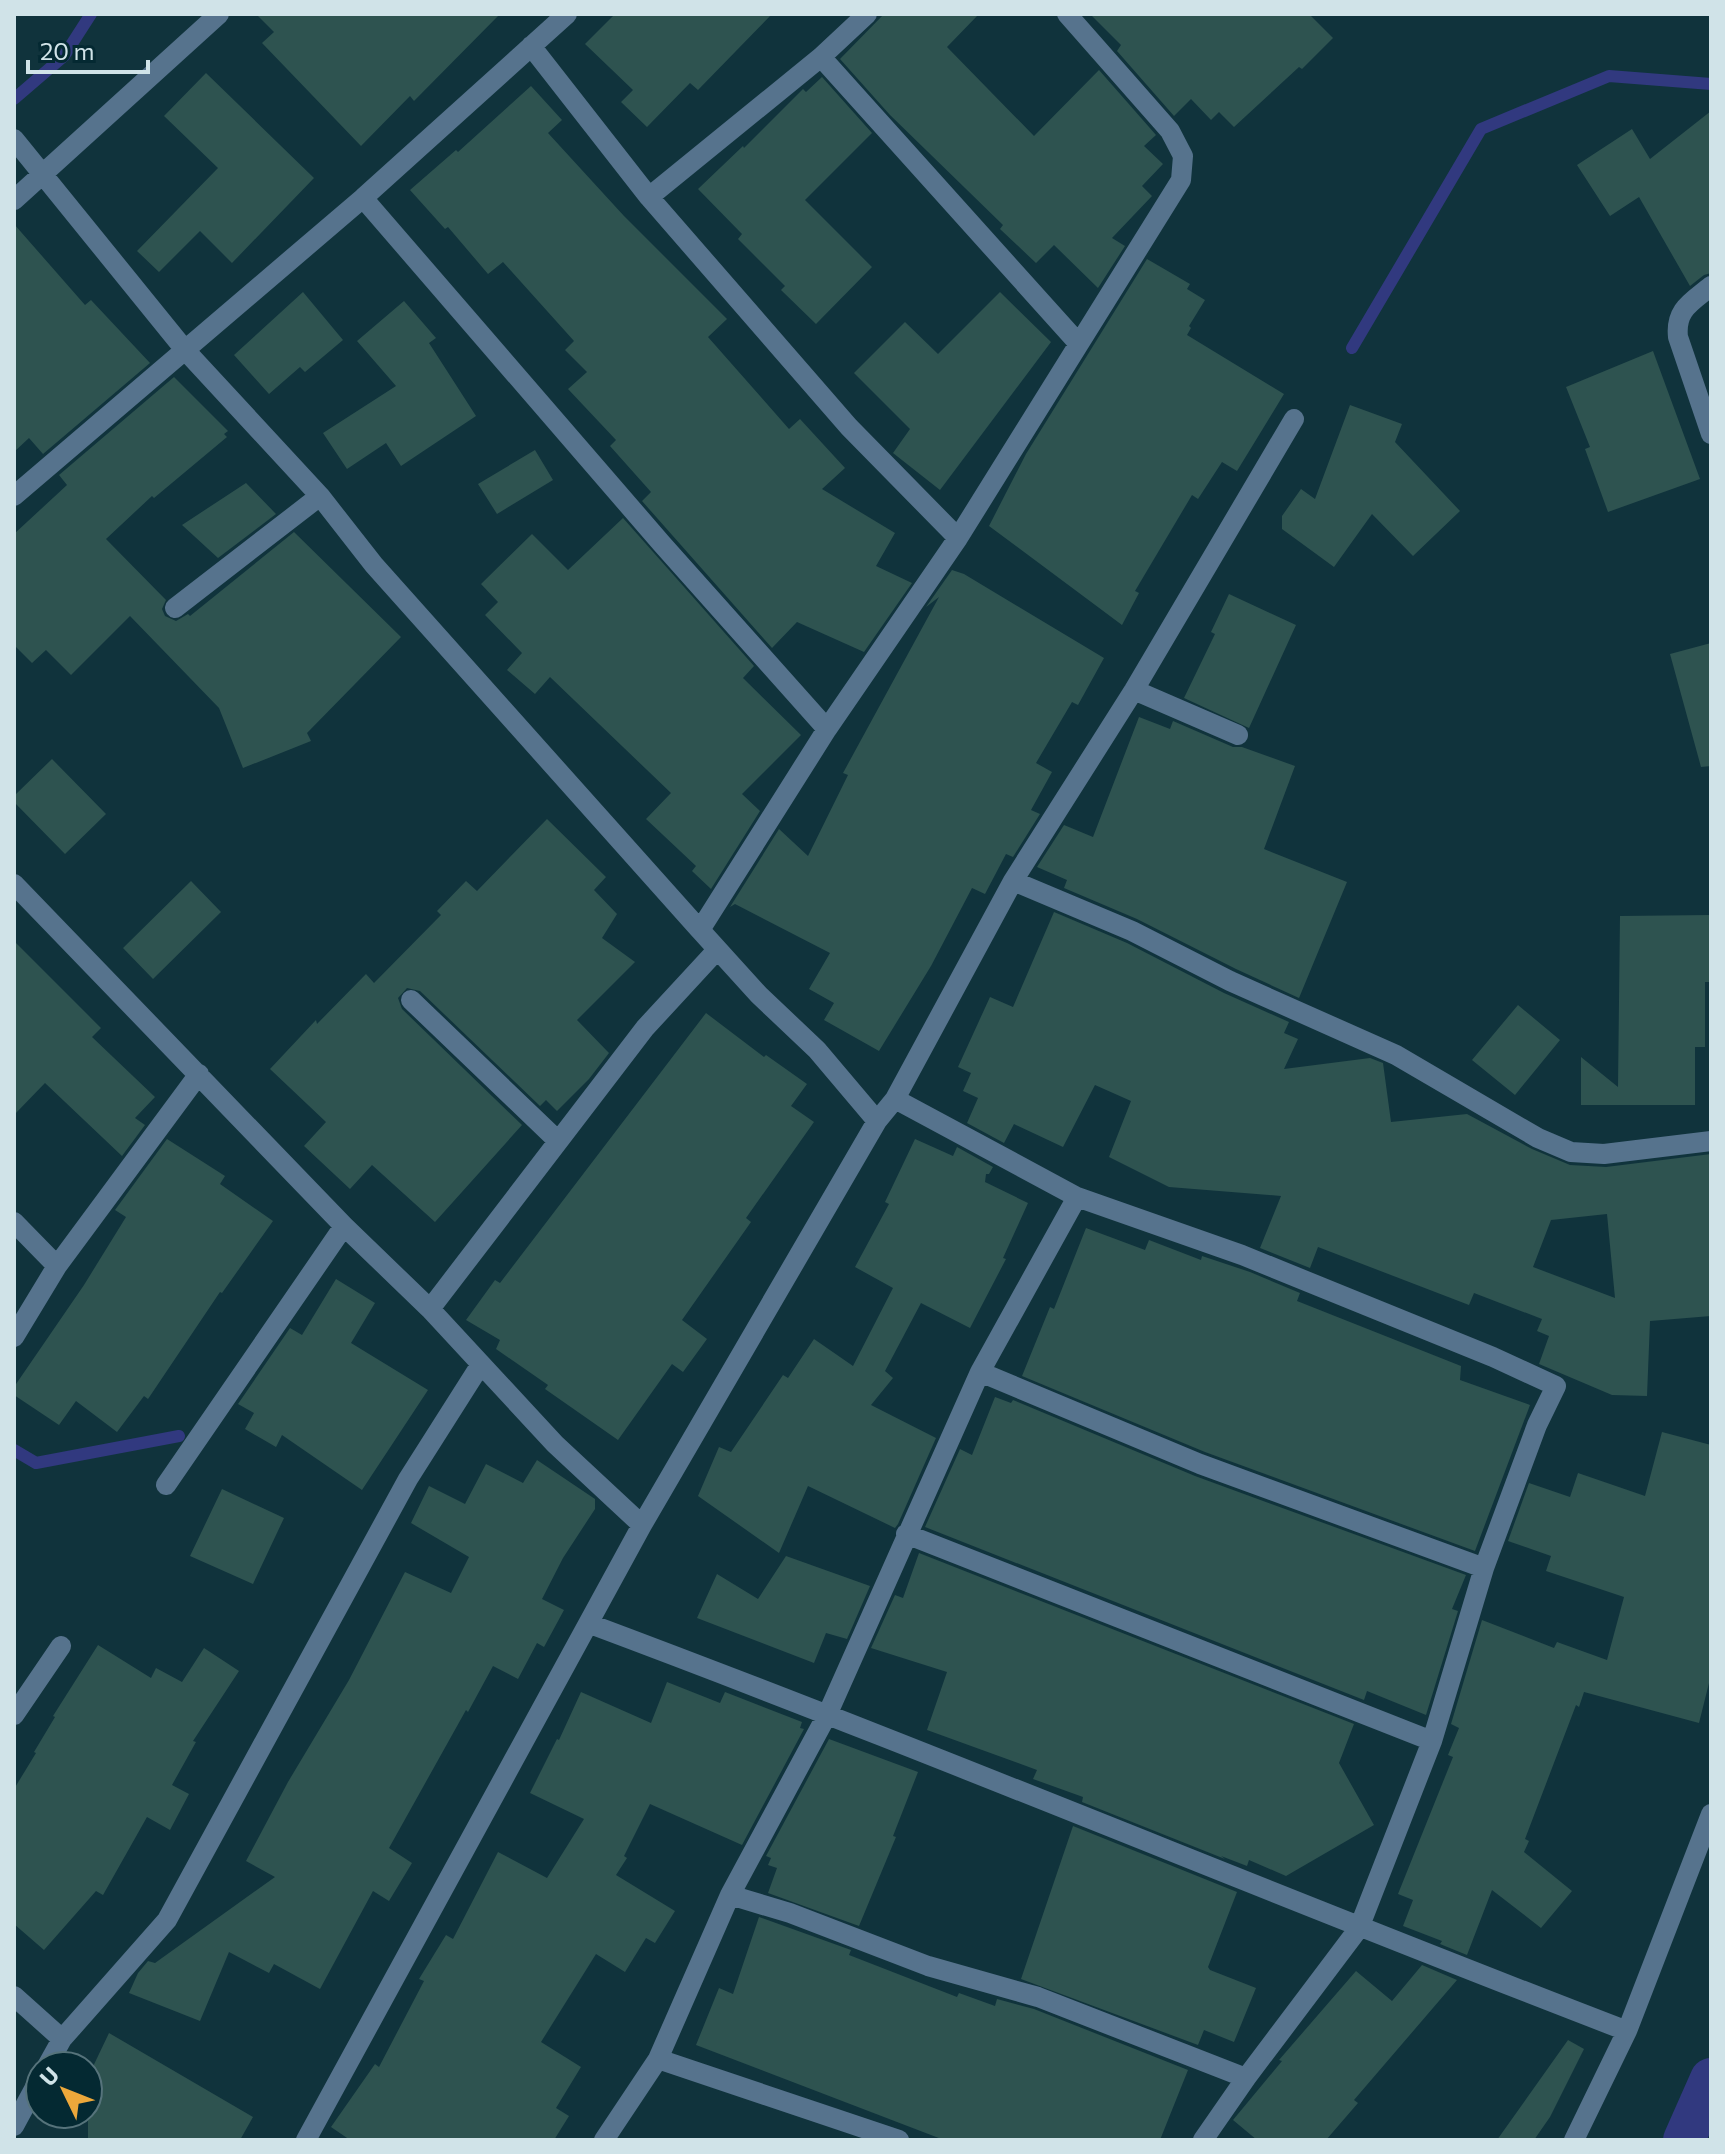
<svg xmlns="http://www.w3.org/2000/svg" width="1725" height="2154" font-family="Commissioner,sans-serif">
	<style>
		.lines { fill: none; stroke-linecap: round; stroke-linejoin: round }
		.stream { stroke: #31397f; stroke-width: 12 }
		.canal { stroke: #31397f; stroke-width: 42 }
		.building { fill: #2e5350; fill-rule: evenodd }
		.minor { stroke: #56738d; stroke-width: 20 }
	</style>
	<rect width="100%" height="100%" fill="#10333c"/>
	<g class="lines">
		<path class="stream" d="M14,99L64,56L91,14
			M1352,348L1481,129L1609,76L1711,84
			M14,1450L36,1463L179,1436"/>
		<path class="canal" d="M1684,2140L1711,2079"/>
	</g>
	<path class="building" d="M256,14H500L414,101L410,96L361,146L262,43L274,32Z
		M615,14H772L698,90L690,83L647,127L621,102L633,90L585,44Z
		M884,14H979L947,47L1034,136L1099,70L1156,135L1144,146L1163,164L1142,186L1152,196L1112,238L1125,246L1098,288L1054,245L1036,263L1000,229L1003,225L890,115L840,59Z
		M1090,14H1309L1333,38L1302,69L1299,67L1234,127L1219,112L1211,120L1191,99L1174,116L1117,51L1121,45Z
		M206,73L314,178L232,263L200,231L159,272L137,251L218,168L164,116Z
		M822,77L872,133L805,200L872,267L816,324L781,290L785,286L738,239L742,234L698,189L743,146L744,148L803,89L806,92Z
		M531,86L562,120L548,133L624,216L727,319L708,337L789,429L800,419L845,468L822,489L895,533L876,566L912,583L864,652L797,622L772,648L642,501L651,492L610,446L616,440L568,389L587,372L565,350L574,341L503,262L488,274L448,227L445,229L410,190L456,150L458,152Z
		M1711,111V273L1704,275L1690,286L1639,197L1610,216L1577,165L1632,129L1650,159Z
		M14,224L85,305L91,300L150,363L43,454L29,438L14,452Z
		M1147,259L1190,284L1187,289L1205,300L1189,326L1191,328L1187,335L1284,394L1237,471L1222,462L1198,499L1192,495L1135,591L1139,593L1122,625L989,526L1026,454Z
		M303,292L343,340L305,372L300,367L269,394L234,355Z
		M1000,292L1051,342L940,490L893,453L910,429L854,373L905,322L938,354Z
		M404,301L436,338L429,343L476,416L401,466L386,443L347,469L323,433L396,386L357,341Z
		M1653,351L1700,479L1608,512L1585,449L1590,447L1566,387Z
		M174,377L228,431L224,434L227,437L154,498L152,496L106,539L166,600L162,609L165,616L176,621L188,614L190,616L294,532L401,637L307,733L311,741L243,768L219,708L130,616L71,675L46,650L32,663L14,645V534L67,485L59,475Z
		M1350,405L1402,424L1395,442L1460,511L1413,556L1372,514L1334,567L1282,529V516L1301,489L1315,499Z
		M535,450L553,480L497,514L478,484Z
		M246,483L276,514L218,558L182,525Z
		M623,518L754,666L743,678L801,735L742,794L760,811L711,889L692,871L696,866L646,819L671,793L550,677L535,694L507,670L522,653L485,615L498,602L481,584L532,534L568,570Z
		M952,570L964,574L1104,658L1078,705L1072,702L1036,763L1052,772L1031,810L1040,814L1013,857L1006,854L985,894L972,888L931,966L879,1051L824,1020L834,1003L809,989L830,953L735,904L730,907L779,829L808,856L848,775L843,773L939,597L926,607Z
		M1229,594L1296,625L1249,728L1184,698L1215,634L1211,632Z
		M1711,643V766L1701,767L1670,654Z
		M1139,717L1170,729L1173,721L1233,747H1242L1295,766L1264,849L1347,882L1299,998L1236,969L1137,919L1064,888L1067,880L1037,867L1064,825L1093,837Z
		M52,759L106,814L65,854L14,802V796Z
		M547,819L606,877L594,890L617,914L602,938L635,962L577,1020L609,1053L589,1079L557,1111L546,1100L540,1106L420,991L407,988L398,998L402,1009L522,1125L435,1222L372,1165L350,1189L304,1146L326,1122L270,1069L316,1020L317,1024L366,974L374,983L441,915L437,911L466,881L477,891Z
		M191,881L221,912L153,979L123,948Z
		M1054,912L1127,943L1224,993L1289,1022L1284,1033L1298,1039L1284,1069L1370,1058L1383,1063L1391,1122L1467,1114L1532,1149L1570,1165L1606,1167L1711,1154V1316L1650,1321L1647,1396L1612,1395L1539,1364L1549,1336L1537,1331L1542,1319L1474,1293L1469,1305L1318,1247L1310,1268L1260,1248L1281,1196L1169,1187L1109,1157L1131,1101L1095,1085L1063,1147L1014,1124L1004,1143L967,1123L978,1098L963,1091L971,1073L958,1067L990,997L1013,1007ZM1607,1214L1615,1298L1533,1267L1551,1220Z
		M1711,915L1710,982H1705V1047H1695V1105H1581V1057L1618,1087L1620,916Z
		M14,941L101,1028L92,1037L155,1097L135,1118L145,1125L122,1156L45,1083L14,1115Z
		M1518,1005L1560,1040L1515,1095L1472,1060Z
		M706,1013L764,1057L766,1055L807,1084L791,1106L814,1122L746,1218L751,1222L682,1320L707,1339L683,1372L672,1364L618,1440L545,1389L548,1385L496,1349L500,1340L466,1320L495,1280L500,1283Z
		M167,1139L225,1176L220,1184L273,1221L222,1293L220,1292L148,1399L144,1396L117,1432L76,1401L59,1425L14,1395V1387L84,1285L126,1217L115,1210Z
		M915,1139L953,1156L957,1147L993,1167L989,1174H986L985,1182L1028,1203L1003,1258L1006,1259L970,1328L921,1303L885,1371L893,1378L871,1405L936,1438L898,1524L895,1528L808,1486L779,1553L698,1496L719,1447L731,1452L783,1375L788,1378L814,1339L853,1366L893,1288L855,1267L889,1204L885,1202Z
		M1086,1228L1145,1250L1149,1240L1201,1260L1202,1256L1250,1272L1300,1293L1297,1301L1461,1366L1460,1380L1530,1405L1475,1551L1205,1452L1022,1376L1050,1307L1054,1309Z
		M336,1279L375,1303L351,1343L428,1390L362,1490L282,1435L276,1447L245,1429L254,1413L238,1404L290,1328L302,1335Z
		M995,1397L1011,1403L1013,1400L1195,1476L1466,1575L1452,1609L1458,1611L1426,1715L1367,1691L1364,1700L925,1527L960,1449L972,1455Z
		M1662,1432L1711,1445V1675L1699,1723L1584,1692L1579,1707L1576,1705L1525,1839L1529,1841L1524,1852L1572,1891L1541,1928L1492,1890L1467,1955L1440,1944L1442,1941L1403,1926L1413,1900L1398,1894L1453,1757L1448,1755L1459,1728L1451,1724L1482,1620L1554,1648L1557,1642L1607,1660L1624,1597L1546,1571L1551,1556L1508,1541L1529,1483L1570,1497L1578,1473L1645,1496Z
		M537,1460L595,1499V1509L563,1558L542,1599L564,1610L544,1647L537,1643L518,1679L493,1666L468,1712L466,1710L389,1848L412,1863L389,1901L373,1891L320,1989L274,1964L269,1973L229,1952L200,2021L129,1993L138,1973L148,1961L155,1963L275,1877L246,1861L288,1782L349,1680L405,1572L451,1593L469,1557L411,1523L429,1486L465,1504L486,1464L523,1483Z
		M222,1489L284,1518L253,1584L190,1556Z
		M919,1553L1354,1724L1339,1763L1374,1825L1286,1876L1249,1860L1247,1866L1221,1856L1225,1859L1082,1802L1083,1797L1033,1779L1037,1770L927,1730L947,1672L871,1648L895,1595L903,1598Z
		M786,1556L870,1586L847,1639L826,1633L814,1663L697,1618L717,1574L758,1599Z
		M98,1645L151,1678L156,1668L182,1682L204,1648L239,1671L193,1741L196,1742L172,1785L189,1794L170,1830L147,1817L103,1895L96,1891L44,1950L14,1924V1789L36,1753L34,1752L55,1717L53,1716Z
		M667,1682L720,1703L725,1692L802,1722L800,1728L804,1729L742,1845L650,1804L624,1856L627,1858L616,1875L675,1911L655,1943L646,1938L625,1972L596,1954L541,2042L581,2067L556,2108L569,2116L554,2140H350L331,2127L375,2064L379,2067L424,1981L419,1979L446,1935L453,1939L498,1852L547,1878L584,1819L530,1793L557,1739L559,1740L581,1692L651,1723Z
		M829,1739L918,1772L893,1836L896,1837L859,1926L768,1893L777,1868L768,1865L771,1858L766,1856Z
		M1073,1826L1237,1892L1208,1967L1210,1970L1256,1988L1234,2042L1204,2030L1198,2045L1021,1979Z
		M759,1917L851,1950L849,1955L957,1997L959,1993L995,2006L997,1999L1034,2009L1188,2070L1160,2140H944L696,2045L719,1988L733,1994Z
		M1422,1965L1457,1980L1354,2100L1358,2103L1326,2140H1257L1233,2120L1282,2061L1279,2060L1356,1971L1392,2001Z
		M109,2033L253,2117L240,2140H88V2077Z
		M1568,2040L1584,2049L1550,2117L1534,2140H1497Z"/>
	<g class="lines">
		<path class="minor" d="M531,46L649,197L849,427L958,538
			M821,57L1079,344
			M14,139L185,350L320,496L374,565L700,930
			M649,197L821,57L867,14
			M363,198L662,544L827,729
			M14,200L219,14
			M1711,286C1692,302 1675,309 1678,337L1711,434
			M14,496L363,198L567,14
			M175,608L320,496
			M1134,690L1238,735
			M1013,881L1132,931L1230,981L1396,1055L1538,1138L1571,1152L1604,1154L1711,1141
			M14,884L344,1226L430,1309L555,1444L642,1525
			M411,1000L557,1140
			M895,1099L1077,1197L1242,1255L1493,1357L1556,1386L1537,1425L1484,1568L1432,1741L1359,1928L1246,2078L1203,2140
			M877,1121L817,1050L759,995L700,930L827,729L958,538L1181,180L1183,156L1170,131L1067,14
			M14,1222L57,1266
			M430,1309L645,1028L717,950
			M14,1337L57,1266L199,1074
			M980,1372L1200,1464L1484,1568
			M166,1485L344,1226
			M906,1534L1432,1741
			M590,1624C938,1754 1280,1898 1627,2031
			M14,1715L61,1646
			M730,1895L790,1913L928,1966L1038,1997L1246,2078
			M14,1996L62,2039
			M658,2059L899,2140
			M47,2066L62,2039L167,1920L408,1479L481,1364
			M14,2126L40,2078
			M306,2140L642,1525L877,1121L895,1099L1013,881L1134,690L1294,419
			M604,2140L658,2059L730,1895L828,1713L980,1372L1077,1197
			M1574,2140L1627,2031L1711,1814"/>
	</g>
	<rect width="1725" height="2154" fill="none" stroke="#d0e3e8" stroke-width="32"/>
	<g transform="translate(64 2090) rotate(313)"><circle r="38" fill="#042932" stroke="#56737b" stroke-width="2"/>
	<path d="M0-6L14 30L0 20L-14 30Z" fill="#eda83b"/>
	<text y="-12" font-size="22" font-weight="bold" text-anchor="middle" fill="#d0e3e8">U</text>
	</g>
	<path d="M28 60v12h120v-12" fill="none" stroke="#d0e3e8" stroke-width="4"/>
	<text x="40" y="60" font-size="24" fill="#d0e3e8" stroke="#042932" stroke-width="6" paint-order="stroke">20 m</text>
</svg>
